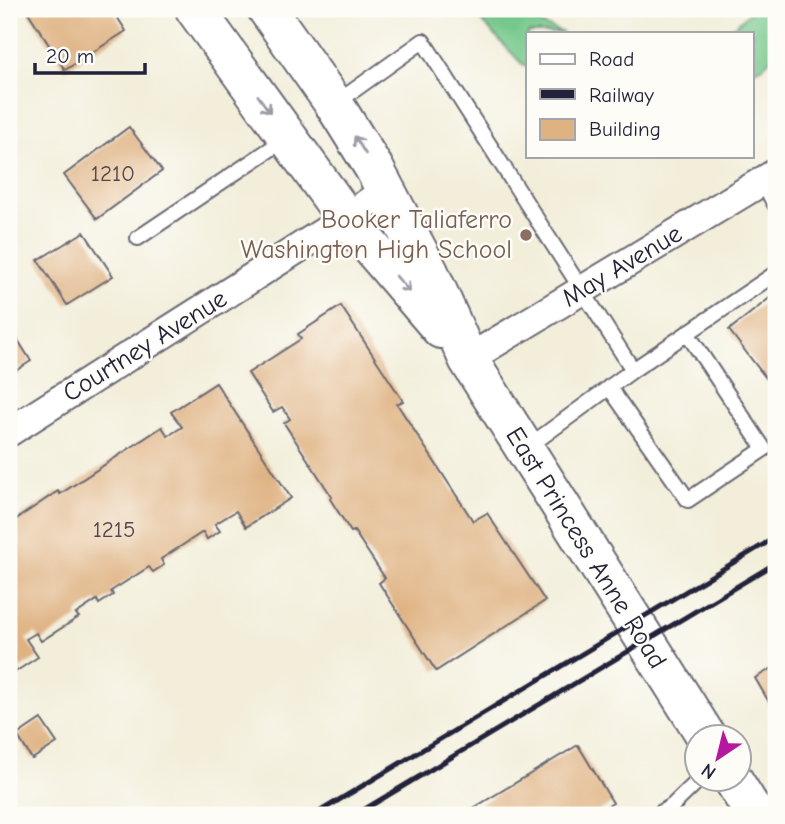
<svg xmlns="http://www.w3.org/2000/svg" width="785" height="824" font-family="'Comic Neue',sans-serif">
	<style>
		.green { fill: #75c88b; stroke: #4c7563; stroke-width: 2 }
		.building { fill: #dfb282 }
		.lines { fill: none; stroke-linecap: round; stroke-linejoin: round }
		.lane-casing { stroke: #6b6973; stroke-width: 18 }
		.street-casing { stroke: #6b6973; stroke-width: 32 }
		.secondary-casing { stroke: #6b6973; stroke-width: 42 }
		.lane { stroke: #fff; stroke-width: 14 }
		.street { stroke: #fff; stroke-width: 28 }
		.secondary { stroke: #fff; stroke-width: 38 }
		.rail { stroke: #22223b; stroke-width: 5 }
		.oneway { stroke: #9c9ca7 }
		.education-dot { fill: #8d6e63; stroke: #fdfcf7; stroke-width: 2.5 }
		.labels { text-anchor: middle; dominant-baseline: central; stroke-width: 5; stroke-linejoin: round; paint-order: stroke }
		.number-label { font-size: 23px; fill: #51464d }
		.education-label { font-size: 26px; fill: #785e54; stroke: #fdfcf7; text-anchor: end }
		.street-label { font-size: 26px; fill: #22223b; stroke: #fdfcf7 }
	</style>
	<rect width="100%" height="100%" fill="#fdfcf7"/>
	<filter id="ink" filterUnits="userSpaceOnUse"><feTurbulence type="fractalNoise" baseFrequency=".0143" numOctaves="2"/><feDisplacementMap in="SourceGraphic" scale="14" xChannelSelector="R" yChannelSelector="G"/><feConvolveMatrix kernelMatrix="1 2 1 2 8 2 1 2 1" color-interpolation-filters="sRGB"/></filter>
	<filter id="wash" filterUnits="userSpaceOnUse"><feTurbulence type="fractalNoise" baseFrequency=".00686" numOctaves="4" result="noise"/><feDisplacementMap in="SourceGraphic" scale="28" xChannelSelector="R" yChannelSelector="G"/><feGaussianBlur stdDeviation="1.57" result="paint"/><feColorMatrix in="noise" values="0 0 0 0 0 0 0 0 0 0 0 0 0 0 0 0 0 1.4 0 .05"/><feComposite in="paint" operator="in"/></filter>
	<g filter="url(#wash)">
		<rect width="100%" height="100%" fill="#f2eeda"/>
		<path class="green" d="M470,9H524L538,23L563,33H528V66L522,64Z
			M753,9H776V54L762,67L752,71V33H717L735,26Z"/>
		<g id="blocks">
			<path class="building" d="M33,9H112L126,31L65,70L28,12Z
				M129,127L162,171L97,219L64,175Z
				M84,232L113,276L67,305L38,260Z
				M776,293V391L729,330Z
				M341,306L403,401L397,404L473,521L487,513L545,601L436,671L379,583L385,578L354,531L351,532L330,499L332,497L284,423L290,419L282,407L273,412L248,373L301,339L298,334Z
				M9,326L31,361L9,375Z
				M216,383L291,498L246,527L236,511L215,524L220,531L207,539L203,532L161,559L164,565L153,572L149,567L111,591L113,595L99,604L97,600L76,614L79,617L41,641L36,633L26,639L38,657L9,676V524L58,491L60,494L162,427L168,436L182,427L171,412Z
				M776,666V714L755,678Z
				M41,719L57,743L32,759L17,735Z
				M578,745L613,803L592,815H462Z"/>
		</g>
	</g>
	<g filter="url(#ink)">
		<use href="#blocks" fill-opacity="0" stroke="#6b6973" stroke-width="2"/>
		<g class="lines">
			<defs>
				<path id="lane" d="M336,103L423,41L633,370L525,449
					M762,182L776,206
					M138,238L287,138
					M633,370L776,273
					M609,387L688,500L764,449L687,333
					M657,815L672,806L701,778"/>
				<path id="street" d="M468,359L776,173
					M9,432L346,218L386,190"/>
				<path id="secondary" d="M195,9L346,218L441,329
					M267,9L334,104L374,168L429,272L468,359L706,736
					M732,778L755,815"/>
			</defs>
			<use href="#lane" class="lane-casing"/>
			<use href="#street" class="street-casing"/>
			<use href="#secondary" class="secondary-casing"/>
			<use href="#lane" class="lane"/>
			<use href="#street" class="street"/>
			<use href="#secondary" class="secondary"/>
			<path class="rail" d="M314,815L776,537
				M355,815L776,563"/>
		</g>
		<defs><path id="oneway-shaft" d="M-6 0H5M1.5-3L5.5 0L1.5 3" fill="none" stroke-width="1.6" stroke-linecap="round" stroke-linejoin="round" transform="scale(1.75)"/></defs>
		<g class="oneway">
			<use href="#oneway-shaft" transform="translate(264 104) rotate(54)"/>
			<use href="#oneway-shaft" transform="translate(360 145) rotate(-122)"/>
			<use href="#oneway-shaft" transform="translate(403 284) rotate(49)"/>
		</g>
	</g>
	<circle class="education-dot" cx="526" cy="235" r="7"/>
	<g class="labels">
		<g class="number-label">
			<text x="113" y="173">1210</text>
			<text x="114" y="529">1215</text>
		</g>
		<g class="education-label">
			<text x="512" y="220">Booker Taliaferro<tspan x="512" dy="30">Washington High School</tspan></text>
		</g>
		<g class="street-label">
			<text transform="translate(622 266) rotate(-31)">May Avenue</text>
			<text transform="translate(145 346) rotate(-32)">Courtney Avenue</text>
			<text transform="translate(586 548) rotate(58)">East Princess Anne Road</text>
		</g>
	</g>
	<rect width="785" height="824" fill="none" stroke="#fdfcf7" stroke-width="35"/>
	<rect x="526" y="32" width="228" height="126" fill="#fdfcf7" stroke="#a5a5ac" stroke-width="2"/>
	<rect x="540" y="54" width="35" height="10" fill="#ffffff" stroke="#a5a5ac" stroke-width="2"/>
	<text x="589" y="66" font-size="21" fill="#22223b">Road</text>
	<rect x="540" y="89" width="35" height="10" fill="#22223b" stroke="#a5a5ac" stroke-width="2"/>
	<text x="589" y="102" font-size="21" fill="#22223b">Railway</text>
	<rect x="540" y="119" width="35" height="21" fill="#dfb282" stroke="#a5a5ac" stroke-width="2"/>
	<text x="589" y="136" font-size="21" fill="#22223b">Building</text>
	<g transform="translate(718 758) rotate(215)"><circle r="33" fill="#fdfcf7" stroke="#a5a5ac" stroke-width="2"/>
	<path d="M0-5L12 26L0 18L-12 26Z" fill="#b5179e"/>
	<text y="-10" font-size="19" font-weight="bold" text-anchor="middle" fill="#22223b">N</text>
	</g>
	<path d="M35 63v10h110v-10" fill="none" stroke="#22223b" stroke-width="3.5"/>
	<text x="46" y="63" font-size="21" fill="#22223b" stroke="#fdfcf7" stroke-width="5" paint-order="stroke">20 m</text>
</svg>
